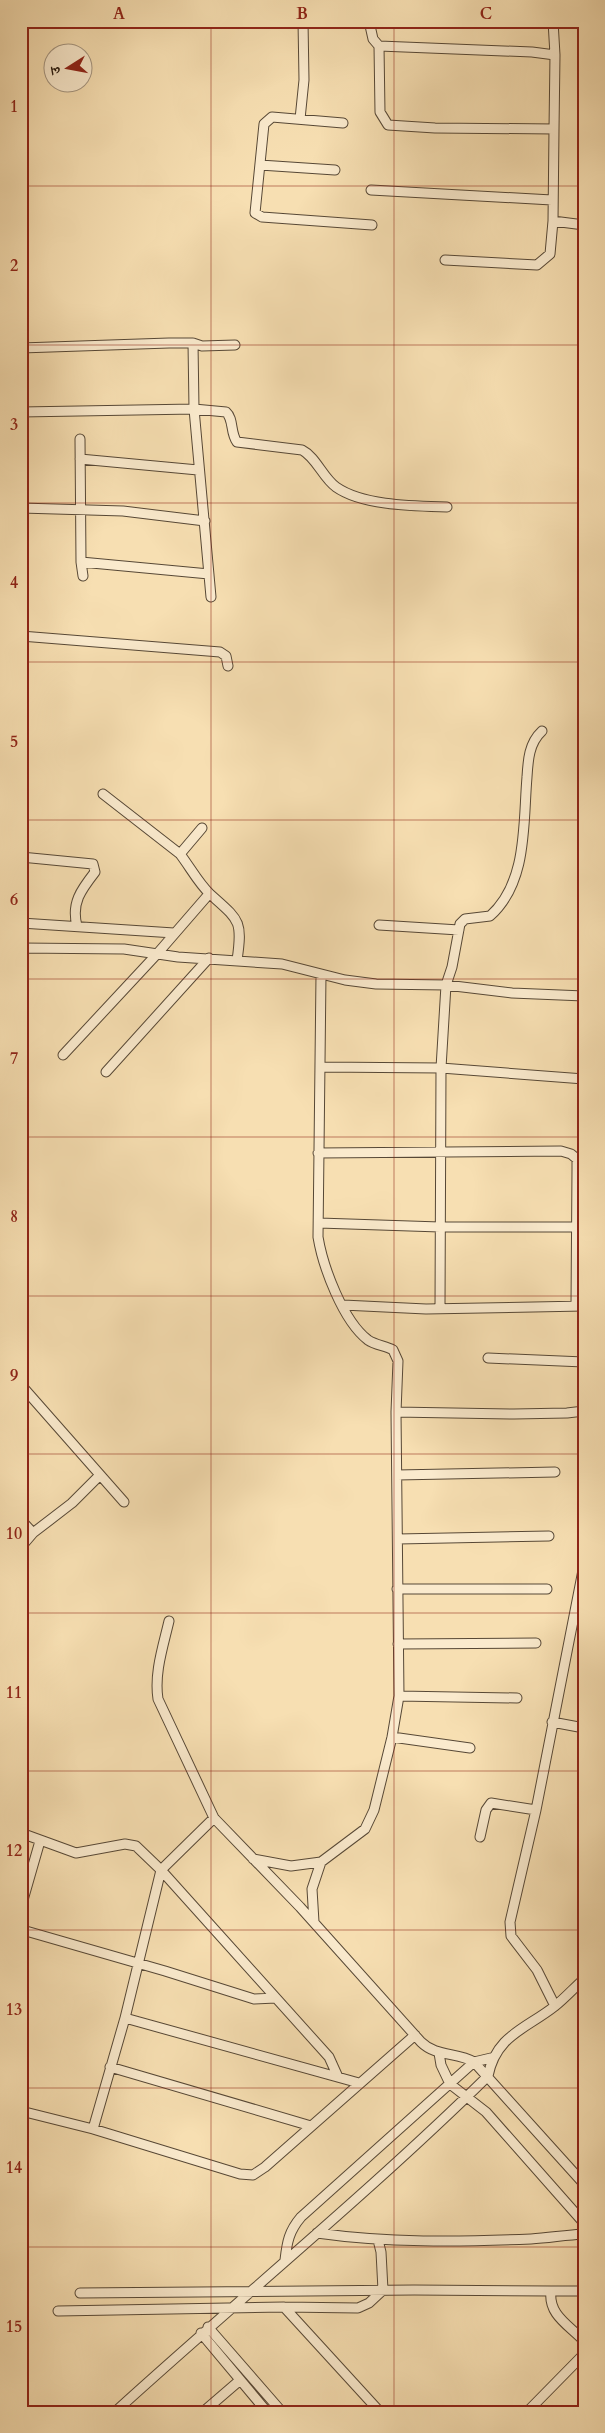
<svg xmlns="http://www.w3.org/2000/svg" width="605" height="2433" font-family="Cardo,'Noto Serif Devanagari',serif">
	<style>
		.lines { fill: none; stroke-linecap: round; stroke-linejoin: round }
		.minor-casing { stroke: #574836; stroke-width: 11 }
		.minor { stroke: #faeacd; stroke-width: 9 }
		.grid { fill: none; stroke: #8f2418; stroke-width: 1; stroke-opacity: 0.55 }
		.neatline { fill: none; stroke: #8f2418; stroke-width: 2 }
		.grid-label { font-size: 16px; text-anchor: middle; font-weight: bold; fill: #8f2418 }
	</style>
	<rect width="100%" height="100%" fill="#f7dfb2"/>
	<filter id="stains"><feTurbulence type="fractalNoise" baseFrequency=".004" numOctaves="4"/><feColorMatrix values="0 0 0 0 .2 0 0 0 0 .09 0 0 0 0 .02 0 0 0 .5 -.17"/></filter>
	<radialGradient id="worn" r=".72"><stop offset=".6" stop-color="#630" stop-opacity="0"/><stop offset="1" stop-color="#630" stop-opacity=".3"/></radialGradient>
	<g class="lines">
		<defs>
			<path id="minor" d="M369,21L373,39L379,46L380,112L388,125L435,128L554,129L553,221L584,225
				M553,21L555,55
				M379,46L532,52L555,55L554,129
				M300,119L304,80L303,21
				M343,123L272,117L264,124L255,213L262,217L372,225
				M260,165L335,170
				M371,190L552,200
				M445,260L537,265L550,254L553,221
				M193,343L194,409L211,597
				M21,348L169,343H193L202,346L235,345
				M21,412L194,409L226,412C234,419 230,433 237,442L302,450C316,457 323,478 336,487C363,506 415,506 447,507
				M80,439L81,562L83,576
				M80,459L198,470
				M21,508L123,511L205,521
				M81,562L209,574
				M21,636L220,652L226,656L228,666
				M542,731C529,743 528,760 527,777C523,823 528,882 490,916L465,919L460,924L452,967L446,985L441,1068L584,1079
				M103,794L180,854
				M202,828L180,854C190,867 199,884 210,894C239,920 243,920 237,960
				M21,857L93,864L95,872C81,890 71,903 77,926
				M21,923L174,933
				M379,925L459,930
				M21,948L124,949L178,957L282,964L345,980L376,984L446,985L512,993L584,996
				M21,980L23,949
				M63,1055L157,954L209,894
				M321,1067L441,1068L440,1308
				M106,1072L209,958
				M318,1153L561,1151L571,1154L577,1159V1169L576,1306
				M319,1223L440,1227H577L584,1224
				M343,1305L426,1309L584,1306
				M488,1358L584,1362
				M21,1385L124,1502
				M396,1412L514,1414L567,1413L584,1411
				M397,1475L555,1472
				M21,1520L33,1533
				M398,1539L549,1536
				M21,1547L33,1533L72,1503L99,1476
				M397,1589H547
				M398,1644L536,1643
				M399,1696L517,1698
				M552,1722L584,1728
				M392,1737L470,1748
				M214,1818L300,1907L421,2042C436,2057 457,2052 474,2062L584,2184
				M21,1833L76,1853L125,1844L136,1846L161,1870L214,1818L158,1699C154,1673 163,1647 169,1621
				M480,1837L486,1810L491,1803L536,1810
				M253,1859L291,1866L321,1862L365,1829L374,1810L392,1737L399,1696L396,1412L398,1361L393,1350C386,1346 375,1345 368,1340C343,1321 323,1267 318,1237L321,975
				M161,1870L329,2057L338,2077
				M21,1907L40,1841
				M314,1922L312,1889L321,1862
				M21,1927L26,1931L165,1971L254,1999L276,1998
				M555,2006L537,1970L511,1936L510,1922L536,1810L584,1565
				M125,2018L359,2083
				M439,2053L441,2065L450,2084L486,2112L584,2223
				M110,2067L311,2126
				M21,2111L93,2129L240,2174L253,2175L265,2167L415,2035
				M93,2129L125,2018L161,1870
				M317,2233C387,2243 459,2242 531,2239C549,2238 565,2235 584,2234
				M285,2260C287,2242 289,2231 301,2217L474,2062L491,2058
				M584,2291H551C548,2315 569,2325 584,2341
				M80,2293L414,2290L551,2291
				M284,2307L380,2412
				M58,2311L284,2307L358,2308L369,2303L383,2290L381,2252L378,2240
				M208,2327L282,2412
				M201,2333L267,2412
				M115,2412C239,2299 369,2193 488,2076C496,2035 526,2029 555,2006C565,1998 574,1988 584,1979
				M203,2412L239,2381
				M527,2412L584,2354"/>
		</defs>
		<use href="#minor" class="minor-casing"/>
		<use href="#minor" class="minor"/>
	</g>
	<path class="grid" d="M211,21V2412M394,21V2412M21,186H584M21,345H584M21,503H584M21,662H584M21,820H584M21,979H584M21,1137H584M21,1296H584M21,1454H584M21,1613H584M21,1771H584M21,1930H584M21,2088H584M21,2247H584"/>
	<rect width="605" height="2433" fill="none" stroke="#f7dfb2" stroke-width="55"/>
	<g transform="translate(68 68) rotate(259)"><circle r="24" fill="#faeacd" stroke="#a49580"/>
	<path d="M0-4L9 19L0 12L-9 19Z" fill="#8f2418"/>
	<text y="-8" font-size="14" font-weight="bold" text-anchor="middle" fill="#22150c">उ</text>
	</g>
	<rect x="28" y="28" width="550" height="2378" class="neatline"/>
	<g class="grid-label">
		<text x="119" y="19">A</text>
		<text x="302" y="19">B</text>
		<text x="486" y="19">C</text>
		<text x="14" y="112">1</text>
		<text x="14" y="271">2</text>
		<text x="14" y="430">3</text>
		<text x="14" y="588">4</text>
		<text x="14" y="747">5</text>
		<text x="14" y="905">6</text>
		<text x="14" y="1064">7</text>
		<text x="14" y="1222">8</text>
		<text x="14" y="1381">9</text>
		<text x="14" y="1539">10</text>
		<text x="14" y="1698">11</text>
		<text x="14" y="1856">12</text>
		<text x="14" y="2015">13</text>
		<text x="14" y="2173">14</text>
		<text x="14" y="2332">15</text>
	</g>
	<rect width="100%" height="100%" filter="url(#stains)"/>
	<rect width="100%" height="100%" fill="url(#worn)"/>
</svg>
